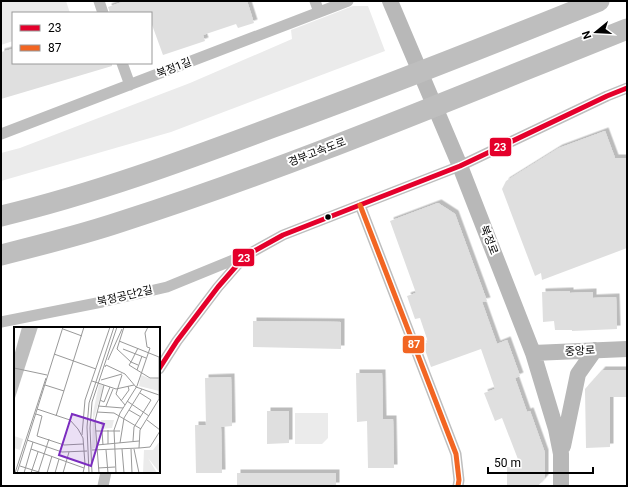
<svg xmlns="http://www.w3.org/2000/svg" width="628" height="487" font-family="Roboto,'Noto Sans KR',sans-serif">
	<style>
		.green { fill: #ebebeb }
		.building { fill: #dfdfdf; filter: url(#shadow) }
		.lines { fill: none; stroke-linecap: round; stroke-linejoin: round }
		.street { stroke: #bebebe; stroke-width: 11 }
		.secondary { stroke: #b8b8b8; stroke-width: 16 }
		.highway { stroke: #bebebe; stroke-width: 21 }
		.bus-1-casing { stroke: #fff; stroke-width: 8 }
		.bus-2-casing { stroke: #fff; stroke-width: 8 }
		.bus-1 { stroke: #e4002b; stroke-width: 5 }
		.bus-2 { stroke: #f26522; stroke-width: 5 }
		.bus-dot { fill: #000; stroke: #fff; stroke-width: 1.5 }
		.labels { text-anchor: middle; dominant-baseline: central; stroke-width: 4; stroke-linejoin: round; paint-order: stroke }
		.street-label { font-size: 11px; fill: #000; stroke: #fff }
		.inset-road { fill: none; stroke: #999; stroke-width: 1 }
		.view { fill: #7b2cbf; fill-opacity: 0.15; stroke: #7b2cbf; stroke-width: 2 }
		.inset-edge { fill: none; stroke: #000; stroke-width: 2 }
		.line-badge { stroke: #fff; stroke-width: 1.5 }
		.badge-label { font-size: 11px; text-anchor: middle; font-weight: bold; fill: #fff }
	</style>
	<defs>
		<filter id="shadow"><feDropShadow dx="3.5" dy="-3.5" stdDeviation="0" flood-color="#0004"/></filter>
	</defs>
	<rect width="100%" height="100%" fill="#fff"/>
	<path class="green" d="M1,1H66L70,13H13V41L1,45Z
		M353,6H368L385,51L171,132L1,181V153L20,148L190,83L292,39L291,30Z
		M295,413H328V438L322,444H295Z"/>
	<path class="building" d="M125,1H247L254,23L238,28L236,24L203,35L205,41L163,55L151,22V13H110L108,7Z
		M13,49V63H112V66L1,99V52Z
		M605,131L615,158H627V248L542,280L541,273L535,276L502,189L506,181L559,148Z
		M438,203L455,214L487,301L482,302L497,344L507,340L520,376L515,378L527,412L530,411L545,453V478L538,486H507V467H521L502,418L495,421L484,393L495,389L481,349L431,367L423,344L428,342L420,318L415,319L407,296L416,293L390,221Z
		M570,291V293L593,292V298L616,297L617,329L572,331V330H555L554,321L543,322L542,292Z
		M253,321L341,322V349L253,347Z
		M602,370H627V397H610V447L586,448L585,389Z
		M356,373H382L383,419H393L394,468H368L367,421L357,422Z
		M231,377L232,426L221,427L222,473H196L195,425H206L205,378Z
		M267,411H289V443L267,444Z
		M237,473H336V486H237Z"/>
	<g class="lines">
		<path class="street" d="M99,1L103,13
			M315,1L319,12
			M122,63L130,85
			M1,134L348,1
			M360,205L456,454L459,480L458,486
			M1,322L102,302L167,287L243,256
			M159,369L177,341L218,287L245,256L283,235L460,166L607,96L627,88
			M103,486L106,472"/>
		<path class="secondary" d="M390,1L460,166L533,353L556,429L561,454V486
			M533,353L627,349
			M563,446L578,374L595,350"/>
		<path class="highway" d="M1,216C93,194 183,161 271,128C381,88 490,45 599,1
			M1,255C41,245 81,235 120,222C292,167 459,96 627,29"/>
		<defs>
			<path id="bus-1" d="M159,369L177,341L218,287L245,256L283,235L460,166L607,96L627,88"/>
			<path id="bus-2" d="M360,205L456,454L459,480L458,486"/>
		</defs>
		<use href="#bus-1" class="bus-1-casing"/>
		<use href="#bus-2" class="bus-2-casing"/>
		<use href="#bus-1" class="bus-1"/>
		<use href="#bus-2" class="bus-2"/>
	</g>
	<circle class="bus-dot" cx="328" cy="217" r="3.5"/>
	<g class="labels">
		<g class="street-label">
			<text transform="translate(174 68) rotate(-21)">북정1길</text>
			<text transform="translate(317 152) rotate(-21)">경부고속도로</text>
			<text transform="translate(489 240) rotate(69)">북정로</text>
			<text transform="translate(125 296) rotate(-13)">북정공단2길</text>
			<text transform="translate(580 351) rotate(-3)">중앙로</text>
		</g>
	</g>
	<g transform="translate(14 327)">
		<rect width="146" height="146" fill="#fff"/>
		<path d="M127,48L137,52L145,51V64L125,59ZM85,57L89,58V61L80,91L82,120L78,122L79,86ZM87,93H100L98,101L87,102ZM0,109L9,112L6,123L0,121ZM146,114V146L134,131L143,146H129L130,123H139Z" fill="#ebebeb"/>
		<path d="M8,0H24L0,74V29Z" fill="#bebebe"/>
		<path class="inset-road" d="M110,0L103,22L117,35L115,38L136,51H145M49,2L68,9M124,21L117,35L124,38M109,22L132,31M40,27L82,42M94,33L108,2M91,40L92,38L111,47L122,60L145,68M0,41L33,48M123,43L128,29M108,48L102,67L111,78M87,53L108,47M78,54L102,62L120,58M31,58L50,64M86,73L90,75L96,60M107,74L115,63L114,59M113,74L135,89M84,79L109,81M92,79L99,62M23,82L56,93L64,102L69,111L71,137L69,146M115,83L127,90M83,85L100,86L127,102M22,87L28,89L23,109L50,118L69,117M42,89L70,0M133,93L146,103M94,103V117M82,104H106M88,104L89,118M68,108L71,73L96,0M13,113L48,125L73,124M119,114L120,100L137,73L126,66M106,116L110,91L128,62M83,118L125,114M125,121L136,120L146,104M17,122L70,141M108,122L110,146M117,122L118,146M120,122L125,146M78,123L125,121L126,103L145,72V30L105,14M92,123L94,146M6,139L28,146M84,141L101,140M1,146L32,51M3,146L49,0M10,146L19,115M17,146L24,125M24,146L35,112M33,146L38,129M41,146L45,132M49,146L55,125M75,146L73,100L75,76L100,0M78,146L76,101L78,75L103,0M85,146L81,94L90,58M102,146L100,103L106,86L123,59L136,21L133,20L131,6L134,0"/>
		<path class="view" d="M58,87L90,97L77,139L45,128Z"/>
		<rect width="146" height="146" class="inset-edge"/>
	</g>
	<g class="line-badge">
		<rect x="489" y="137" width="23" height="20" rx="4" fill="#e4002b"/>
		<rect x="232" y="248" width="23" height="19" rx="4" fill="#e4002b"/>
		<rect x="402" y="335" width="23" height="19" rx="4" fill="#f26522"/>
	</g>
	<g class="badge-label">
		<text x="500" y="151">23</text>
		<text x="244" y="262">23</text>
		<text x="414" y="348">87</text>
	</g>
	<rect width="628" height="487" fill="none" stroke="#000000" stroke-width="4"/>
	<rect x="12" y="12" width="140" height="52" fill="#ffffff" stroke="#999999"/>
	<rect x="20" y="25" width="20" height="6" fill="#e4002b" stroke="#999999"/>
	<text x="48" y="32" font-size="12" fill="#000000">23</text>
	<rect x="20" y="45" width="20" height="6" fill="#f26522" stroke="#999999"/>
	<text x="48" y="52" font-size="12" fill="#000000">87</text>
	<g transform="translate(596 32) rotate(252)" stroke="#ffffff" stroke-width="3" paint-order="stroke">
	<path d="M0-3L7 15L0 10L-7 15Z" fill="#000000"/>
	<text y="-6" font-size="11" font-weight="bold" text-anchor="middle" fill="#000000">N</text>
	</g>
	<path d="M488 467v6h105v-6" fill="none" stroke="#000000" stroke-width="2"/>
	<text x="494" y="467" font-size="12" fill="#000000" stroke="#ffffff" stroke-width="3" paint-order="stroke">50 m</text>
</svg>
